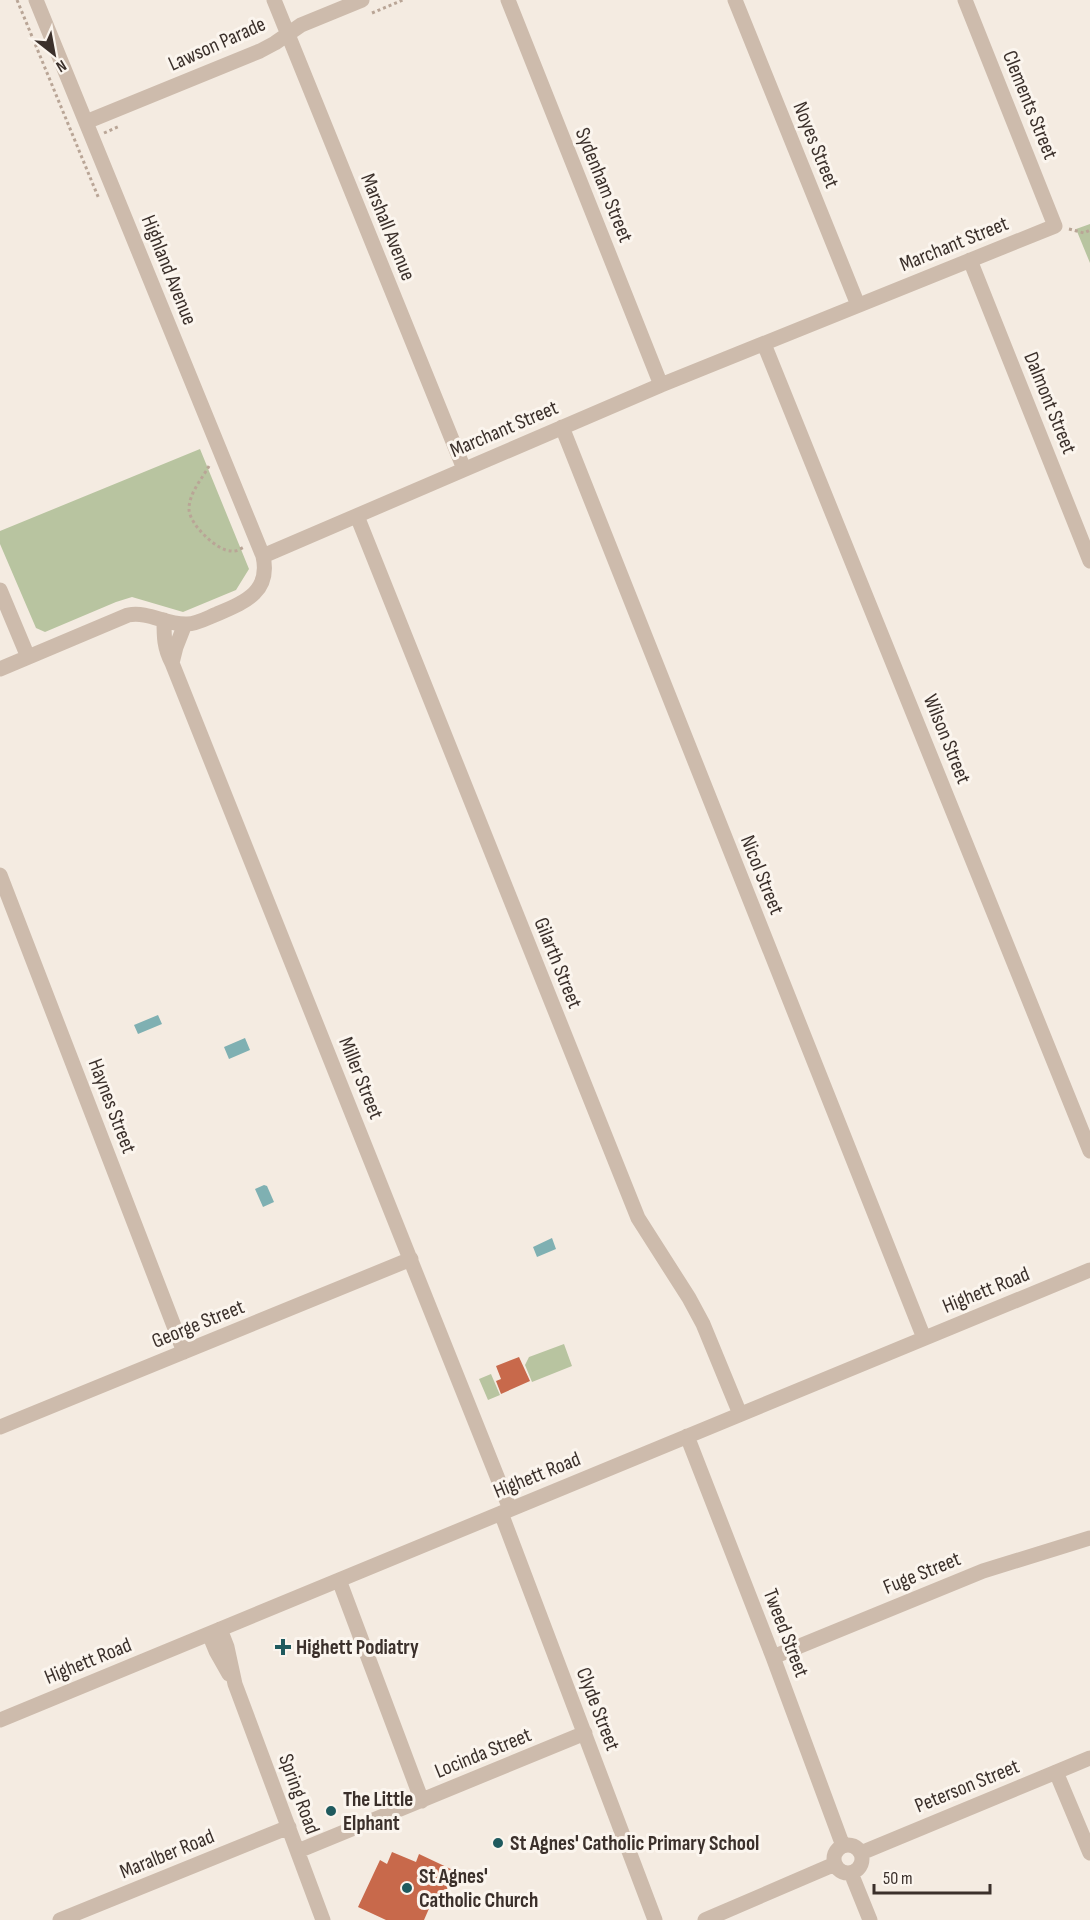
<svg xmlns="http://www.w3.org/2000/svg" width="1090" height="1920" font-family="'Sofia Sans Condensed',sans-serif">
	<style>
		.green { fill: #b8c4a0 }
		.water { fill: #7fb0b2 }
		.building { fill: #c8694b }
		.lines { fill: none; stroke-linecap: round; stroke-linejoin: round }
		.path { stroke: #b9a596; stroke-width: 3; stroke-dasharray: 3 3; stroke-linecap: butt }
		.minor { stroke: #cdbbac; stroke-width: 15 }
		.poi-dot { fill: #1f5a5e; stroke: #fbf5ee; stroke-width: 2 }
		.labels { text-anchor: middle; dominant-baseline: central; stroke-width: 6; stroke-linejoin: round; paint-order: stroke }
		.street-label { font-size: 21px; fill: #3b302b; stroke: #fbf5ee }
		.poi-label { font-size: 21px; font-weight: bold; fill: #3b302b; stroke: #fbf5ee; text-anchor: start }
	</style>
	<rect width="100%" height="100%" fill="#f4ebe1"/>
	<path class="green" d="M1090,224V263L1076,229Z
		M200,449L249,569L236,590L183,612L132,597L116,602L45,632L36,628L0,544V531Z
		M564,1344L572,1366L532,1382L525,1365L529,1357Z
		M491,1374L500,1395L488,1400L479,1379Z"/>
	<path class="water" d="M158,1015L162,1024L138,1034L134,1025Z
		M245,1038L250,1050L229,1059L224,1047Z
		M264,1185L267,1186L274,1202L263,1207L255,1189Z
		M552,1238L556,1249L537,1257L533,1247Z"/>
	<path class="building" d="M519,1357L530,1381L501,1394L496,1381L501,1379L496,1366Z
		M392,1852L416,1862L419,1854L455,1871L439,1907L431,1904L424,1920H386L358,1907L380,1860L387,1864Z"/>
	<g class="lines">
		<path class="path" d="M17,0L99,199
			M372,13L403,0
			M104,133L120,126
			M1069,229L1084,233L1090,230
			M209,466C202,479 189,493 189,509C189,524 217,551 231,551C236,552 240,549 244,547"/>
		<path class="minor" d="M36,0L263,556
			M274,0L464,469
			M508,0L661,385
			M735,0L858,305
			M86,122L260,51L275,43L301,25L362,0
			M970,260L1090,561
			M764,344L1090,1151
			M562,427L924,1338
			M357,516L638,1218L689,1298L703,1324L740,1414
			M0,590L28,657
			M164,620C164,637 164,648 172,663L510,1509
			M172,663L176,647L185,624
			M0,669L128,615C149,611 166,625 187,624C197,624 207,618 217,614C245,602 271,592 263,556L661,385L1055,226L965,0
			M0,875L184,1352
			M0,1427L411,1259
			M687,1436L773,1657L843,1846
			M501,1513L655,1920
			M339,1580L422,1801
			M220,1629L227,1647L235,1684L323,1920
			M209,1634L216,1651L229,1674
			M773,1657L983,1571L1090,1538
			M0,1720L1090,1270
			M1056,1772L1090,1853
			M834 1859a14 14 0 1 1 28 0a14 14 0 1 1-28 0Z
			M298,1851L585,1733
			M861,1853L1090,1758
			M851,1873L870,1920
			M60,1920L289,1827
			M705,1920L835,1864"/>
	</g>
	<g class="poi-dot">
		<path d="M280 1638h6v6h6v6h-6v6h-6v-6h-6v-6h6z"/>
		<circle cx="331" cy="1811" r="6"/>
		<circle cx="498" cy="1843" r="6"/>
		<circle cx="407" cy="1888" r="6"/>
	</g>
	<g class="labels">
		<g class="street-label">
			<text transform="translate(217 44) rotate(-24)">Lawson Parade</text>
			<text transform="translate(1030 105) rotate(68)">Clements Street</text>
			<text transform="translate(816 145) rotate(68)">Noyes Street</text>
			<text transform="translate(604 185) rotate(68)">Sydenham Street</text>
			<text transform="translate(388 227) rotate(68)">Marshall Avenue</text>
			<text transform="translate(954 244) rotate(-22)">Marchant Street</text>
			<text transform="translate(169 270) rotate(68)">Highland Avenue</text>
			<text transform="translate(1050 403) rotate(68)">Dalmont Street</text>
			<text transform="translate(504 429) rotate(-23)">Marchant Street</text>
			<text transform="translate(947 739) rotate(68)">Wilson Street</text>
			<text transform="translate(762 875) rotate(68)">Nicol Street</text>
			<text transform="translate(558 963) rotate(68)">Gilarth Street</text>
			<text transform="translate(361 1078) rotate(68)">Miller Street</text>
			<text transform="translate(112 1106) rotate(69)">Haynes Street</text>
			<text transform="translate(986 1290) rotate(-22)">Highett Road</text>
			<text transform="translate(198 1324) rotate(-22)">George Street</text>
			<text transform="translate(537 1475) rotate(-22)">Highett Road</text>
			<text transform="translate(922 1573) rotate(-22)">Fuge Street</text>
			<text transform="translate(786 1633) rotate(69)">Tweed Street</text>
			<text transform="translate(88 1661) rotate(-22)">Highett Road</text>
			<text transform="translate(598 1709) rotate(69)">Clyde Street</text>
			<text transform="translate(483 1753) rotate(-22)">Locinda Street</text>
			<text transform="translate(967 1786) rotate(-22)">Peterson Street</text>
			<text transform="translate(299 1794) rotate(70)">Spring Road</text>
			<text transform="translate(167 1854) rotate(-22)">Maralber Road</text>
		</g>
		<g class="poi-label">
			<text x="296" y="1647">Highett Podiatry</text>
			<text x="343" y="1799">The Little<tspan x="343" dy="24">Elphant</tspan></text>
			<text x="510" y="1843">St Agnes' Catholic Primary School</text>
			<text x="419" y="1876">St Agnes'<tspan x="419" dy="24">Catholic Church</tspan></text>
		</g>
	</g>
	<g transform="translate(54 54) rotate(149)" stroke="#fbf5ee" stroke-width="4.5" paint-order="stroke">
	<path d="M0-4.5L10 22L0 15L-10 22Z" fill="#3b302b"/>
	<text y="-9" font-size="16" font-weight="bold" text-anchor="middle" fill="#3b302b">N</text>
	</g>
	<path d="M874 1884v9h116v-9" fill="none" stroke="#3b302b" stroke-width="3"/>
	<text x="883" y="1884" font-size="18" fill="#3b302b" stroke="#fbf5ee" stroke-width="4.5" paint-order="stroke">50 m</text>
</svg>
